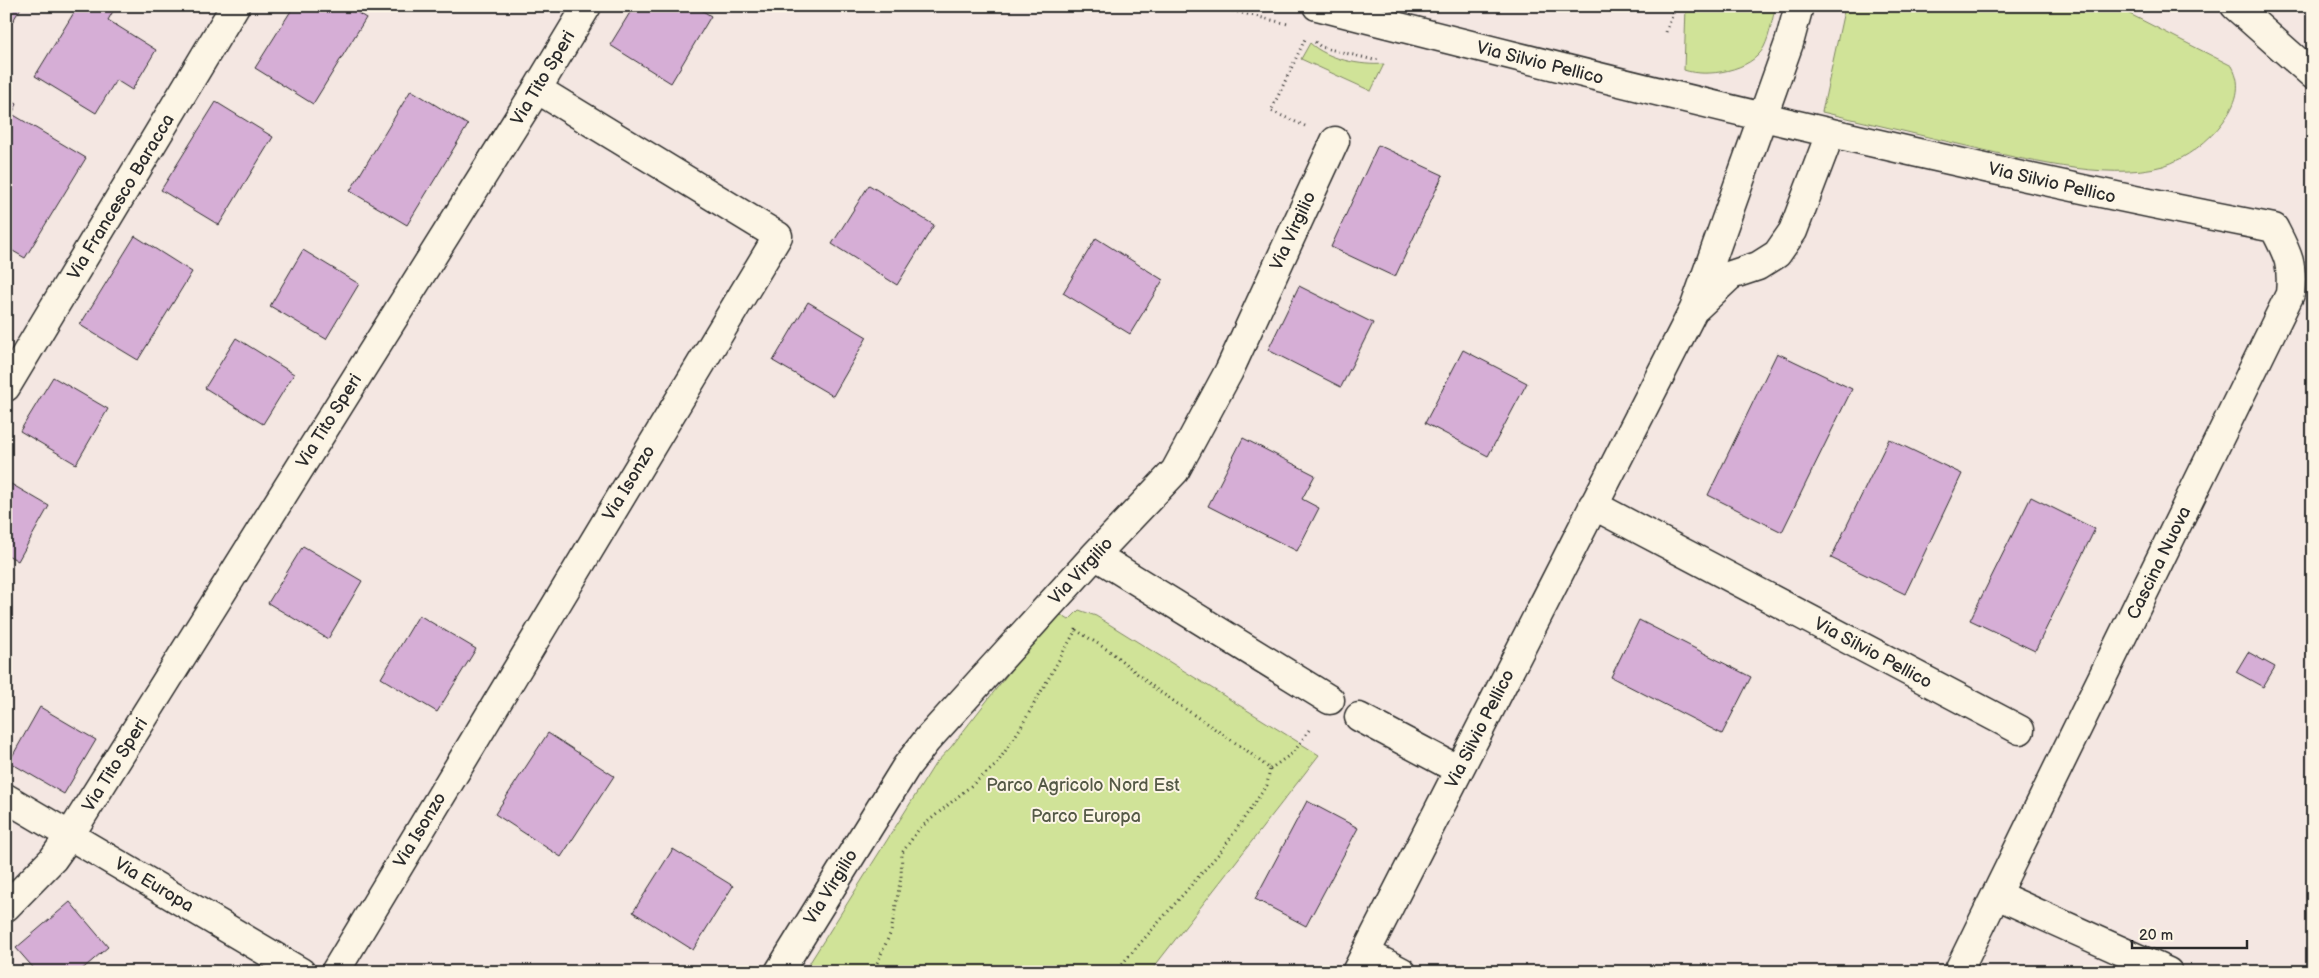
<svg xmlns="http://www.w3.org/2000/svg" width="2319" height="978" font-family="'Balsamiq Sans',sans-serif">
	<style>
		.green { fill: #d0e398; stroke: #7e8762 }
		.building { fill: #d6aed6; stroke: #2b2b2b }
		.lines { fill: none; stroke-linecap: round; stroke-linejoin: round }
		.minor-casing { stroke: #2b2b2b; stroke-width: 31 }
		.path { stroke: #2b2b2b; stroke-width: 3; stroke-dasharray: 1 4; stroke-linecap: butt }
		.minor { stroke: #fcf5e5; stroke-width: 28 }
		.labels { text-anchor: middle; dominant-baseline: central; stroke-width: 4; stroke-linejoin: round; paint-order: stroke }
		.street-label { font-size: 18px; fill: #2b2b2b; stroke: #fcf5e5 }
		.park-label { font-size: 18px; fill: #545946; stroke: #fcf5e5 }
	</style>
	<rect width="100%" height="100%" fill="#f4e7e2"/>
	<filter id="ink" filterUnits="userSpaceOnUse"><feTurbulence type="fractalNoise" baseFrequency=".02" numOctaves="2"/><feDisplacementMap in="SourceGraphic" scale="10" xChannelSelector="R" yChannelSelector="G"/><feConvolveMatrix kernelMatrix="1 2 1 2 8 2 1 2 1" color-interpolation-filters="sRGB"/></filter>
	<g filter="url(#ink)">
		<path class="green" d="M1686,6H1776C1772,19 1770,35 1764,47C1752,71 1706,78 1684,70Z
			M1845,6H2114L2232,66C2243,86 2236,104 2223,122C2210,140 2186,159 2163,166C2106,182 2019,158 1962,145C1915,134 1869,123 1822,112Z
			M1310,43C1327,59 1361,66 1384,64L1371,91L1301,59Z
			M1079,610L1096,616L1319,755L1150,972H804L935,764L951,747L1056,612L1069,620Z"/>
		<path class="building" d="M6,6H22L6,32Z
			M78,6H116L108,20L156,50L132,90L116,80L96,113L35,76Z
			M294,6H347L366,18L313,104L255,68Z
			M634,6H695L711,16L671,83L610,45Z
			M411,90L468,125L407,225L350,191Z
			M6,98L17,104L12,114L86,158L25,258L6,247Z
			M216,102L273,137L219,225L161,190Z
			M1378,145L1443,175L1395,277L1331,247Z
			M869,185L934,225L897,285L832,244Z
			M135,236L192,272L138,360L80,325Z
			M1096,238L1163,280L1130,334L1063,293Z
			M303,250L359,284L326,339L270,306Z
			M1299,286L1373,323L1341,387L1268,350Z
			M808,302L867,337L833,396L773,361Z
			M236,338L294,374L263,424L205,388Z
			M1463,350L1527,383L1488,456L1425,423Z
			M1777,353L1852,389L1782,532L1708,495Z
			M53,377L108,409L76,464L20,431Z
			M1243,438L1315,475L1302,499L1319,508L1297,551L1208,506Z
			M1889,439L1962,474L1905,594L1831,558Z
			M6,481L49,506L18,561L6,554Z
			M2031,497L2095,529L2035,651L1970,620Z
			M303,546L362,581L328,639L268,603Z
			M419,615L476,649L437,712L381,678Z
			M1639,620L1751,677L1722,734L1611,677Z
			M2248,652L2275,667L2263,687L2236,672Z
			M40,707L96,740L64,794L9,762Z
			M548,733L614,776L561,857L495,814Z
			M1307,801L1358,828L1306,926L1255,899Z
			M673,849L733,886L693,950L633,912Z
			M70,902L108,947L79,972H37L16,948Z"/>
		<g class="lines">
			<defs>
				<path id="minor" d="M1317,6C1634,87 1952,166 2274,228C2288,255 2293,263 2290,294L1958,972
					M2235,6L2313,75
					M1697,307L1731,275L1758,266L1777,254L1793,231L1830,134
					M6,387L235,6
					M1593,505L2020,730
					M1095,555L1330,700
					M1359,717L1459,770
					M6,798L301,972
					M1997,895L2168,972
					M6,907L53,859L70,835L537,89L587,6
					M1366,953L1402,972
					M335,972L778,236L537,89
					M779,972L906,767L927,740L1095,555L1175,471L1229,371L1335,141
					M1356,972L1694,309L1789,43L1799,6"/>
			</defs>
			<use href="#minor" class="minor-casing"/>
			<path class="path" d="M1213,6L1288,24
				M1666,32L1676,6
				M1315,42L1321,47L1374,60L1381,59
				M1305,126L1271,111L1306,37
				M1076,630L1111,652L1157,690L1246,750L1270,769L1267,785L1222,850L1115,972
				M1270,769L1294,752L1311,727
				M873,972L891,932L901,877L902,853L919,829L996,765L1021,727L1077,628"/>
			<use href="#minor" class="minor"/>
		</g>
	</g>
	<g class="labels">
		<g class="street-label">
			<text transform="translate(1540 63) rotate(14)">Via Silvio Pellico</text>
			<text transform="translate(543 78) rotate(-59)">Via Tito Speri</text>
			<text transform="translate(2052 183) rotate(13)">Via Silvio Pellico</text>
			<text transform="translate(121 197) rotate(-59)">Via Francesco Baracca</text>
			<text transform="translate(1293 231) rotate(-65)">Via Virgilio</text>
			<text transform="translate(329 421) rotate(-58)">Via Tito Speri</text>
			<text transform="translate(629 483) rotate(-59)">Via Isonzo</text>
			<text transform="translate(2159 563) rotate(-64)">Cascina Nuova</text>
			<text transform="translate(1081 571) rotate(-47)">Via Virgilio</text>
			<text transform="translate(1873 653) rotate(28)">Via Silvio Pellico</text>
			<text transform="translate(1480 729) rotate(-63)">Via Silvio Pellico</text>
			<text transform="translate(115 765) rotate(-58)">Via Tito Speri</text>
			<text transform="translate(420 830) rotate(-59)">Via Isonzo</text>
			<text transform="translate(154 885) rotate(31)">Via Europa</text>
			<text transform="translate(831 887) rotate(-58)">Via Virgilio</text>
		</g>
		<g class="park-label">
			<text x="1083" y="785">Parco Agricolo Nord Est</text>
			<text x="1086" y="816">Parco Europa</text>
		</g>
	</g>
	<rect width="2319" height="978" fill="none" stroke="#fcf5e5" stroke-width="25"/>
	<rect x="12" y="12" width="2294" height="953" fill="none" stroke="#2b2b2b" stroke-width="2" filter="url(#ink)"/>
	<path d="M2132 940v8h115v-8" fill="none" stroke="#2b2b2b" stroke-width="2.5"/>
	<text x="2139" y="940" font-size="15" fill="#2b2b2b" stroke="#fcf5e5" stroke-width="4" paint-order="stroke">20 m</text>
</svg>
